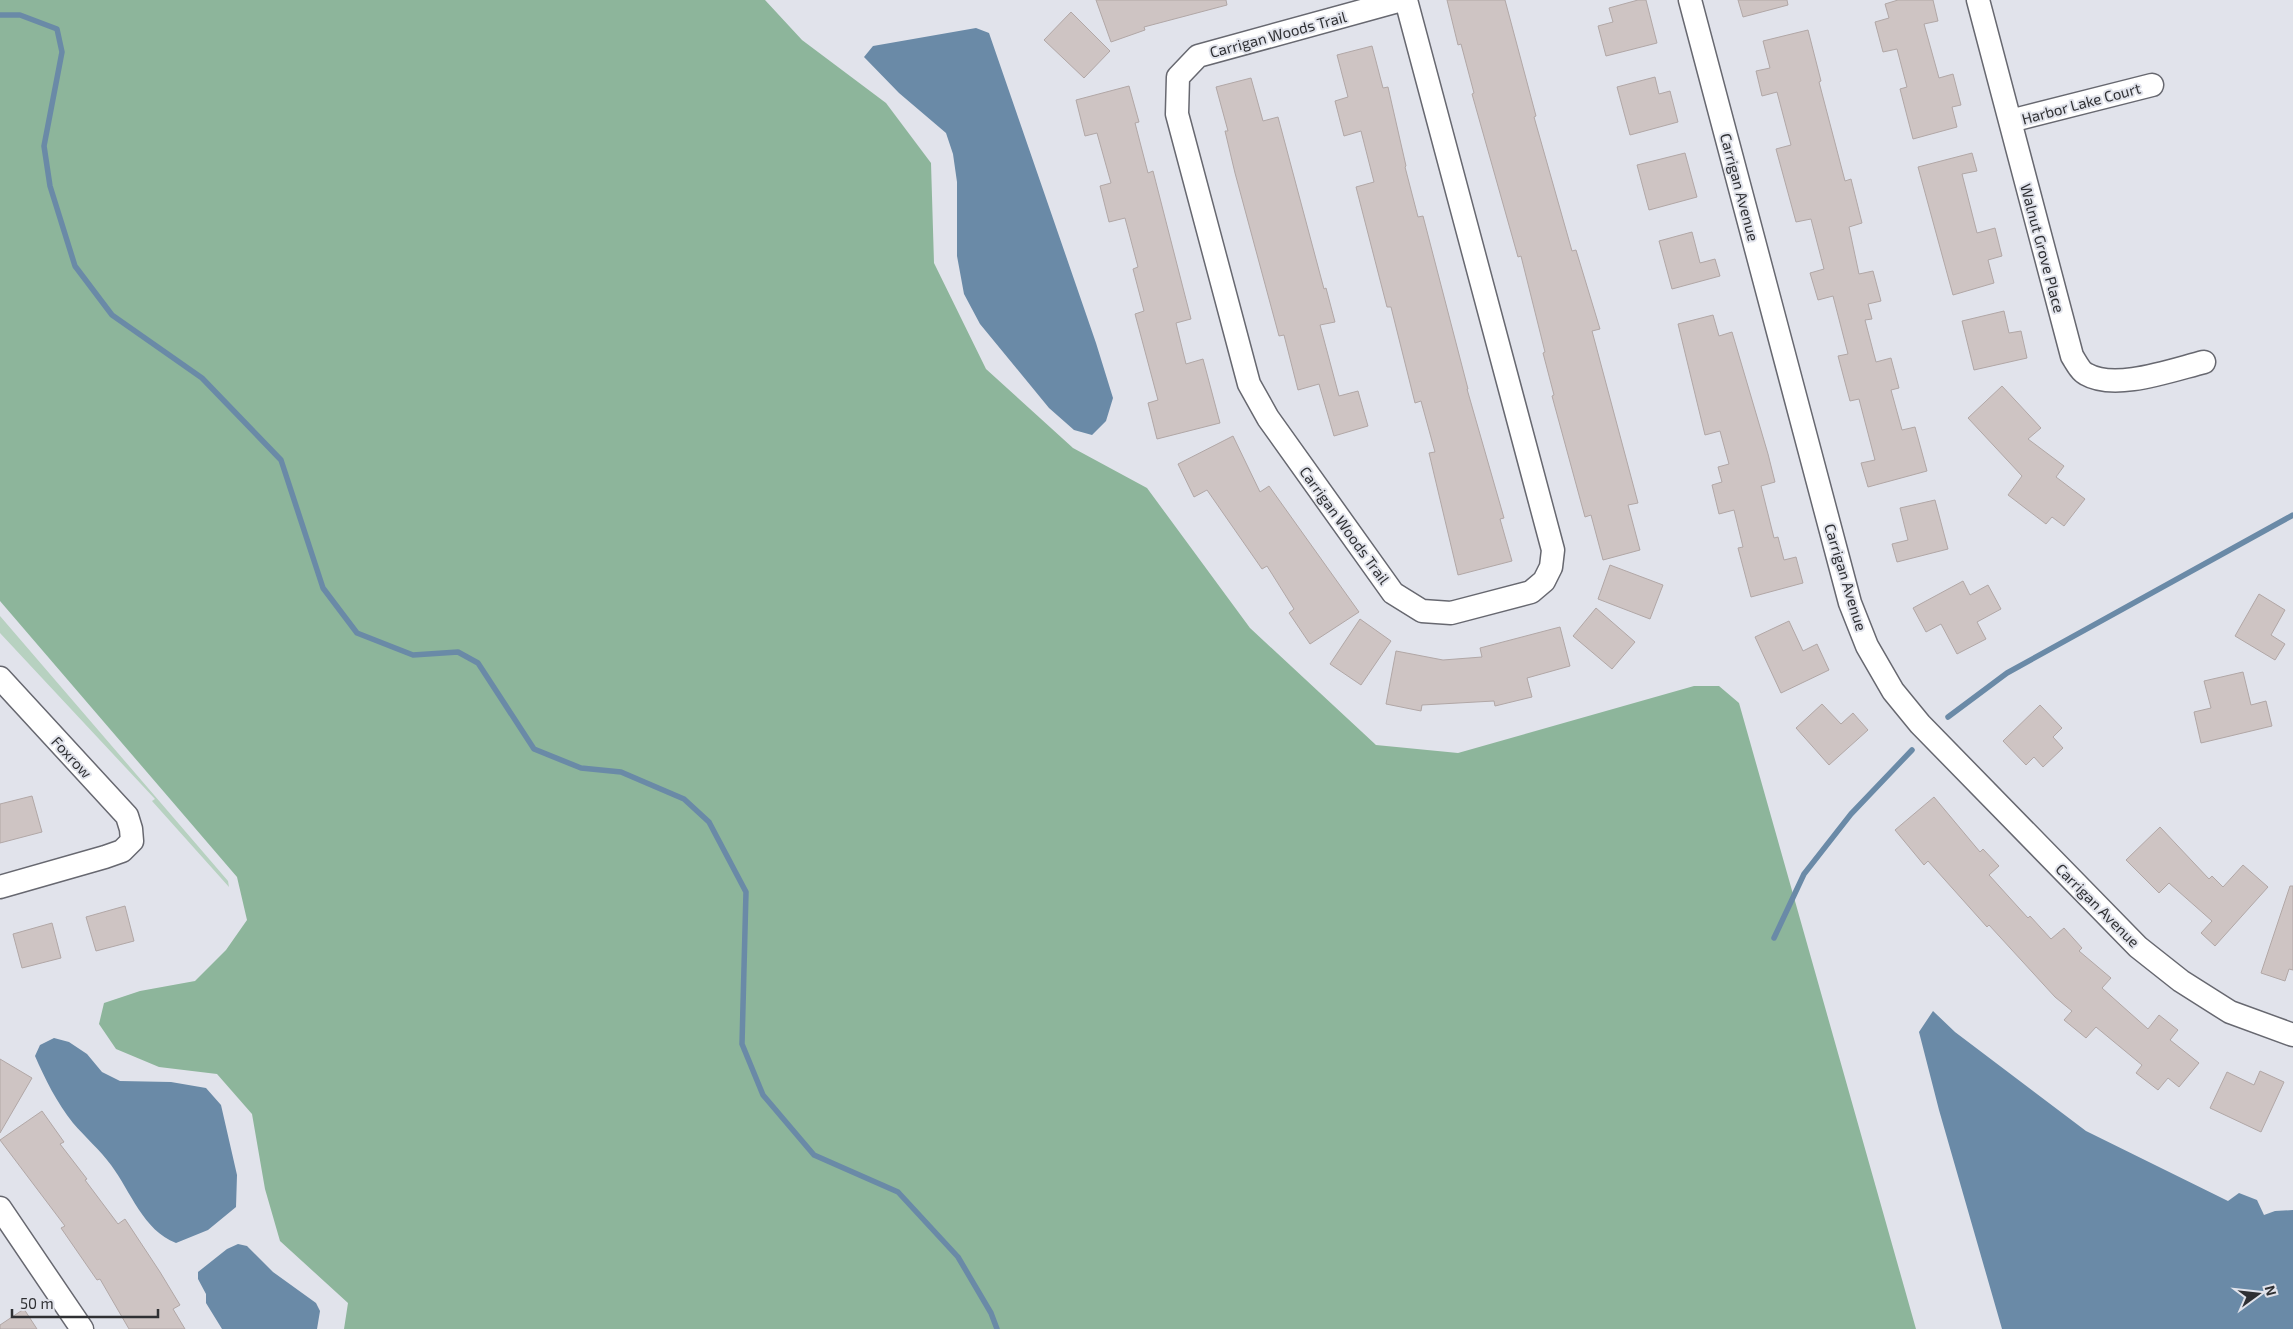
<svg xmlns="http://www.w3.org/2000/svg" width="2293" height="1329" font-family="'Exo 2',sans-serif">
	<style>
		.green { fill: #b7d1c0 }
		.forest { fill: #8db59b }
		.water { fill: #6a8aa7 }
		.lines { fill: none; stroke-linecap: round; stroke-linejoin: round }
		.stream { stroke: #6a8aa7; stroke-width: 5.5 }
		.building { fill: #cec4c3; stroke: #b1a7a6 }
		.street-casing { stroke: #676870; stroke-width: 25 }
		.street { stroke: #fff; stroke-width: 22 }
		.labels { text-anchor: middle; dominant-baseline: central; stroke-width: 4; stroke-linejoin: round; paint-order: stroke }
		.street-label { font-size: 15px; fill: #2f3033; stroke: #e1e3eb }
	</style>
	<rect width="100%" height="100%" fill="#e1e3eb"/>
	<path class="green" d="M0,616L228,881L229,887L152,801L155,799L0,633Z"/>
	<path class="forest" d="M0,0H765L802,40L886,103L931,163L934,263L986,369L1073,448L1147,488L1250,628L1376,745L1458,753L1694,686H1719L1739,703L1916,1329H344L348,1303L280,1241L265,1189L252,1114L217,1074L159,1067L116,1049L99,1024L104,1003L140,991L195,981L226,950L247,920L237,877L0,601Z"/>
	<path class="water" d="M976,28L989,33L1096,343L1113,398L1106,421L1092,435L1074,430L1049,408L980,324L964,294L957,256V182L953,154L946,133L899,93L864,57L873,46Z
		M1933,1011L1955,1032L2086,1131L2228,1201L2239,1193L2257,1200L2264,1215L2275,1211L2293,1210V1329H2002L1939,1110L1919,1032Z
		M54,1038L69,1042L87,1054L102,1072L120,1081L171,1082L206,1088L221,1105L237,1175L236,1207L208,1230L176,1243C143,1230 131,1192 111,1165C100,1150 85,1137 73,1123C57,1103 45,1079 35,1056L40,1045Z
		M238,1244L247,1246L273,1272L316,1303L320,1311L317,1329H222L206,1303V1294L198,1279V1272L227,1249Z"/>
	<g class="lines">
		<path class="stream" d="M0,15H20L57,29L62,52L44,146L50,186L75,266L112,315L202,378L281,460L323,588L357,633L413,655L458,652L478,663L534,749L581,768L621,772L684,799L709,822L746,892L742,1044L763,1095L814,1155L898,1192L958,1257L991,1313L997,1329
			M1948,717L2007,673L2293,515
			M1774,938L1804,874L1851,814L1912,750"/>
	</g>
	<path class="building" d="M1096,0H1226L1227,5L1144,27L1145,30L1111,42Z
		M1447,0H1505L1536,116L1534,117L1572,251L1576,250L1600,329L1592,331L1638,503L1628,505L1640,550L1603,560L1591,515L1585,517L1552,396L1554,395L1543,353L1545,352L1521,256L1518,257L1472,94L1474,93L1461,44L1458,45Z
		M1638,0H1646L1657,43L1606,56L1598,26L1613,22L1609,8Z
		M1738,0H1787L1788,5L1743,17Z
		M1898,0H1933L1938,21L1924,24L1939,78L1953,74L1961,105L1952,107L1957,127L1913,139L1900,89L1907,87L1897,49L1883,52L1875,22L1889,18L1885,4Z
		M1071,12L1110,51L1084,78L1044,40Z
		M1808,30L1821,81L1819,82L1845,181L1851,179L1862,223L1849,227L1859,274L1873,271L1881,301L1868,304L1872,319L1865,320L1876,362L1891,358L1899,388L1891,390L1902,430L1915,427L1927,471L1868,487L1861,463L1875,460L1859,399L1850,401L1838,356L1848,354L1833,296L1818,300L1810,273L1824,269L1811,219L1796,222L1776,149L1791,145L1777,92L1762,96L1756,71L1770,68L1763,41Z
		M1372,46L1383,88L1388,87L1406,166L1405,167L1418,217L1423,216L1468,389H1467L1504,518L1500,519L1512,561L1458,575L1429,453L1435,452L1421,401L1415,403L1391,307H1387L1356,187L1374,182L1361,131L1344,136L1335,101L1348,97L1337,55Z
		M1655,77L1659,94L1670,91L1678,122L1630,135L1617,87Z
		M1251,78L1263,121L1278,117L1324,289L1326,288L1335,322L1320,325L1339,396L1358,391L1368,426L1334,436L1319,384L1298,390L1284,335L1279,336L1235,173L1225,131H1228L1216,87Z
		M1129,86L1139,122L1135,123L1148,173L1153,171L1191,319L1176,323L1186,364L1203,359L1220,423L1157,439L1148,403L1158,400L1135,314L1144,311L1133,269L1138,267L1125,218L1109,222L1100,186L1111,183L1097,133L1085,136L1076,100Z
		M1685,153L1697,197L1649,210L1637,165Z
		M1972,153L1977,171L1962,174L1977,233L1995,228L2002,256L1988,260L1994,283L1953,295L1918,167Z
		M1692,232L1700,263L1715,259L1720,276L1672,289L1659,241Z
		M2004,311L2009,333L2021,331L2027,358L1974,370L1962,321Z
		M1713,315L1719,336L1732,332L1768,454L1775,482L1761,486L1774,538L1778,537L1784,560L1796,557L1803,583L1751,597L1738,548L1743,547L1734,510L1719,514L1712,485L1722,482L1718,467L1729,464L1720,431L1705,435L1678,324Z
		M2002,386L2041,428L2028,439L2064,466L2056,477L2085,499L2064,526L2052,517L2046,524L2008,495L2022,476L1968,418Z
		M1233,436L1260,492L1269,486L1359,612L1310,644L1289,613L1294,609L1267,566L1262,569L1207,490L1194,497L1178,464Z
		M1935,500L1948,549L1897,562L1892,544L1908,540L1900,508Z
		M1610,565L1663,585L1650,619L1598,599Z
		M1963,581L1970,595L1988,585L2001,609L1977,622L1986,639L1957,654L1941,624L1926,632L1913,608Z
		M2259,594L2285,610L2271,635L2285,644L2275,660L2235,636Z
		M1596,608L1635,642L1612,669L1573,636Z
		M1360,619L1391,641L1361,685L1330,664Z
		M1789,621L1803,651L1817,644L1829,670L1781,693L1755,637Z
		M1560,627L1570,666L1527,678L1532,697L1495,706L1494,701L1422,705L1421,711L1386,704L1396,651L1443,660L1482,657L1480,648Z
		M2243,672L2251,705L2266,701L2272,726L2201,743L2194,712L2211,708L2204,681Z
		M1822,704L1841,724L1853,713L1868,730L1829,765L1796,728Z
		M2040,705L2062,728L2053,737L2063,748L2043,767L2034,757L2026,765L2003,741Z
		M32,796L42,832L0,843V804Z
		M1934,797L1980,852L1983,849L1999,866L1989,875L2028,918L2030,916L2051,939L2064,928L2082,948L2079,951L2111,978L2102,988L2148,1029L2159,1015L2178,1030L2170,1040L2199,1063L2179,1087L2168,1078L2158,1090L2136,1073L2142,1065L2096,1027L2086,1038L2064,1020L2072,1011L2055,997L1989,925L1987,927L1928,861L1924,865L1895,830Z
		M2160,827L2209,879L2212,876L2223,887L2243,865L2268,887L2215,946L2201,933L2212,921L2169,883L2159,893L2126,860Z
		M2290,886H2293V970L2289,969L2285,981L2261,973Z
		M125,906L134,941L96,951L86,917Z
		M52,923L61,958L22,968L13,934Z
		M0,1059L32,1078L0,1133Z
		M2260,1071L2284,1082L2261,1132L2210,1108L2227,1072L2254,1085Z
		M42,1111L64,1142L60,1144L87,1179L85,1180L118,1224L125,1219L160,1272L180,1305L173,1309L185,1329H129L100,1279L97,1280L61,1228L65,1226L0,1140Z
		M24,1309L37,1329H0V1325Z"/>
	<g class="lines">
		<defs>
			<path id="street" d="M1402,0L1198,56L1178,77L1177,114L1249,384L1268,418L1393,593L1422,611L1451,613L1531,592L1544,581L1551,567L1553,550L1406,0
				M1690,0L1850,603L1867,646L1893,691L1920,724L2138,947L2181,981L2230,1012L2293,1035
				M1978,0L2072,356C2076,362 2080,371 2086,374C2115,391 2172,370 2204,362
				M2010,121L2152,85
				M0,678L127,816L131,829L132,841L122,851L105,857L0,887
				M0,1208L82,1329"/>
		</defs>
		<use href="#street" class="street-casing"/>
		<use href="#street" class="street"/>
	</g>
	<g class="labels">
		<g class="street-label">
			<text transform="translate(1278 34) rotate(-15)">Carrigan Woods Trail</text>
			<text transform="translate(2081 103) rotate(-15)">Harbor Lake Court</text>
			<text transform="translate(1740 187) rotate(75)">Carrigan Avenue</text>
			<text transform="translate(2043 248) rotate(75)">Walnut Grove Place</text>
			<text transform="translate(1345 525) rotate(54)">Carrigan Woods Trail</text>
			<text transform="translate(1846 577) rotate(73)">Carrigan Avenue</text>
			<text transform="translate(72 757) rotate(47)">Foxrow</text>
			<text transform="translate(2098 905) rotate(45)">Carrigan Avenue</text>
		</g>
	</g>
	<g transform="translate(2258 1294) rotate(75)" stroke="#e1e3eb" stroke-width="4" paint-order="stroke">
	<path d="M0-4L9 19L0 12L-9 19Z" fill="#2f3033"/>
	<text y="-8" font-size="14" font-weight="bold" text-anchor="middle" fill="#2f3033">N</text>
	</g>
	<path d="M12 1309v8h146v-8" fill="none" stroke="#2f3033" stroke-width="2.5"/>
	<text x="20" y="1309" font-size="15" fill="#2f3033" stroke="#e1e3eb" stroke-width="4" paint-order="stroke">50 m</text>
</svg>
